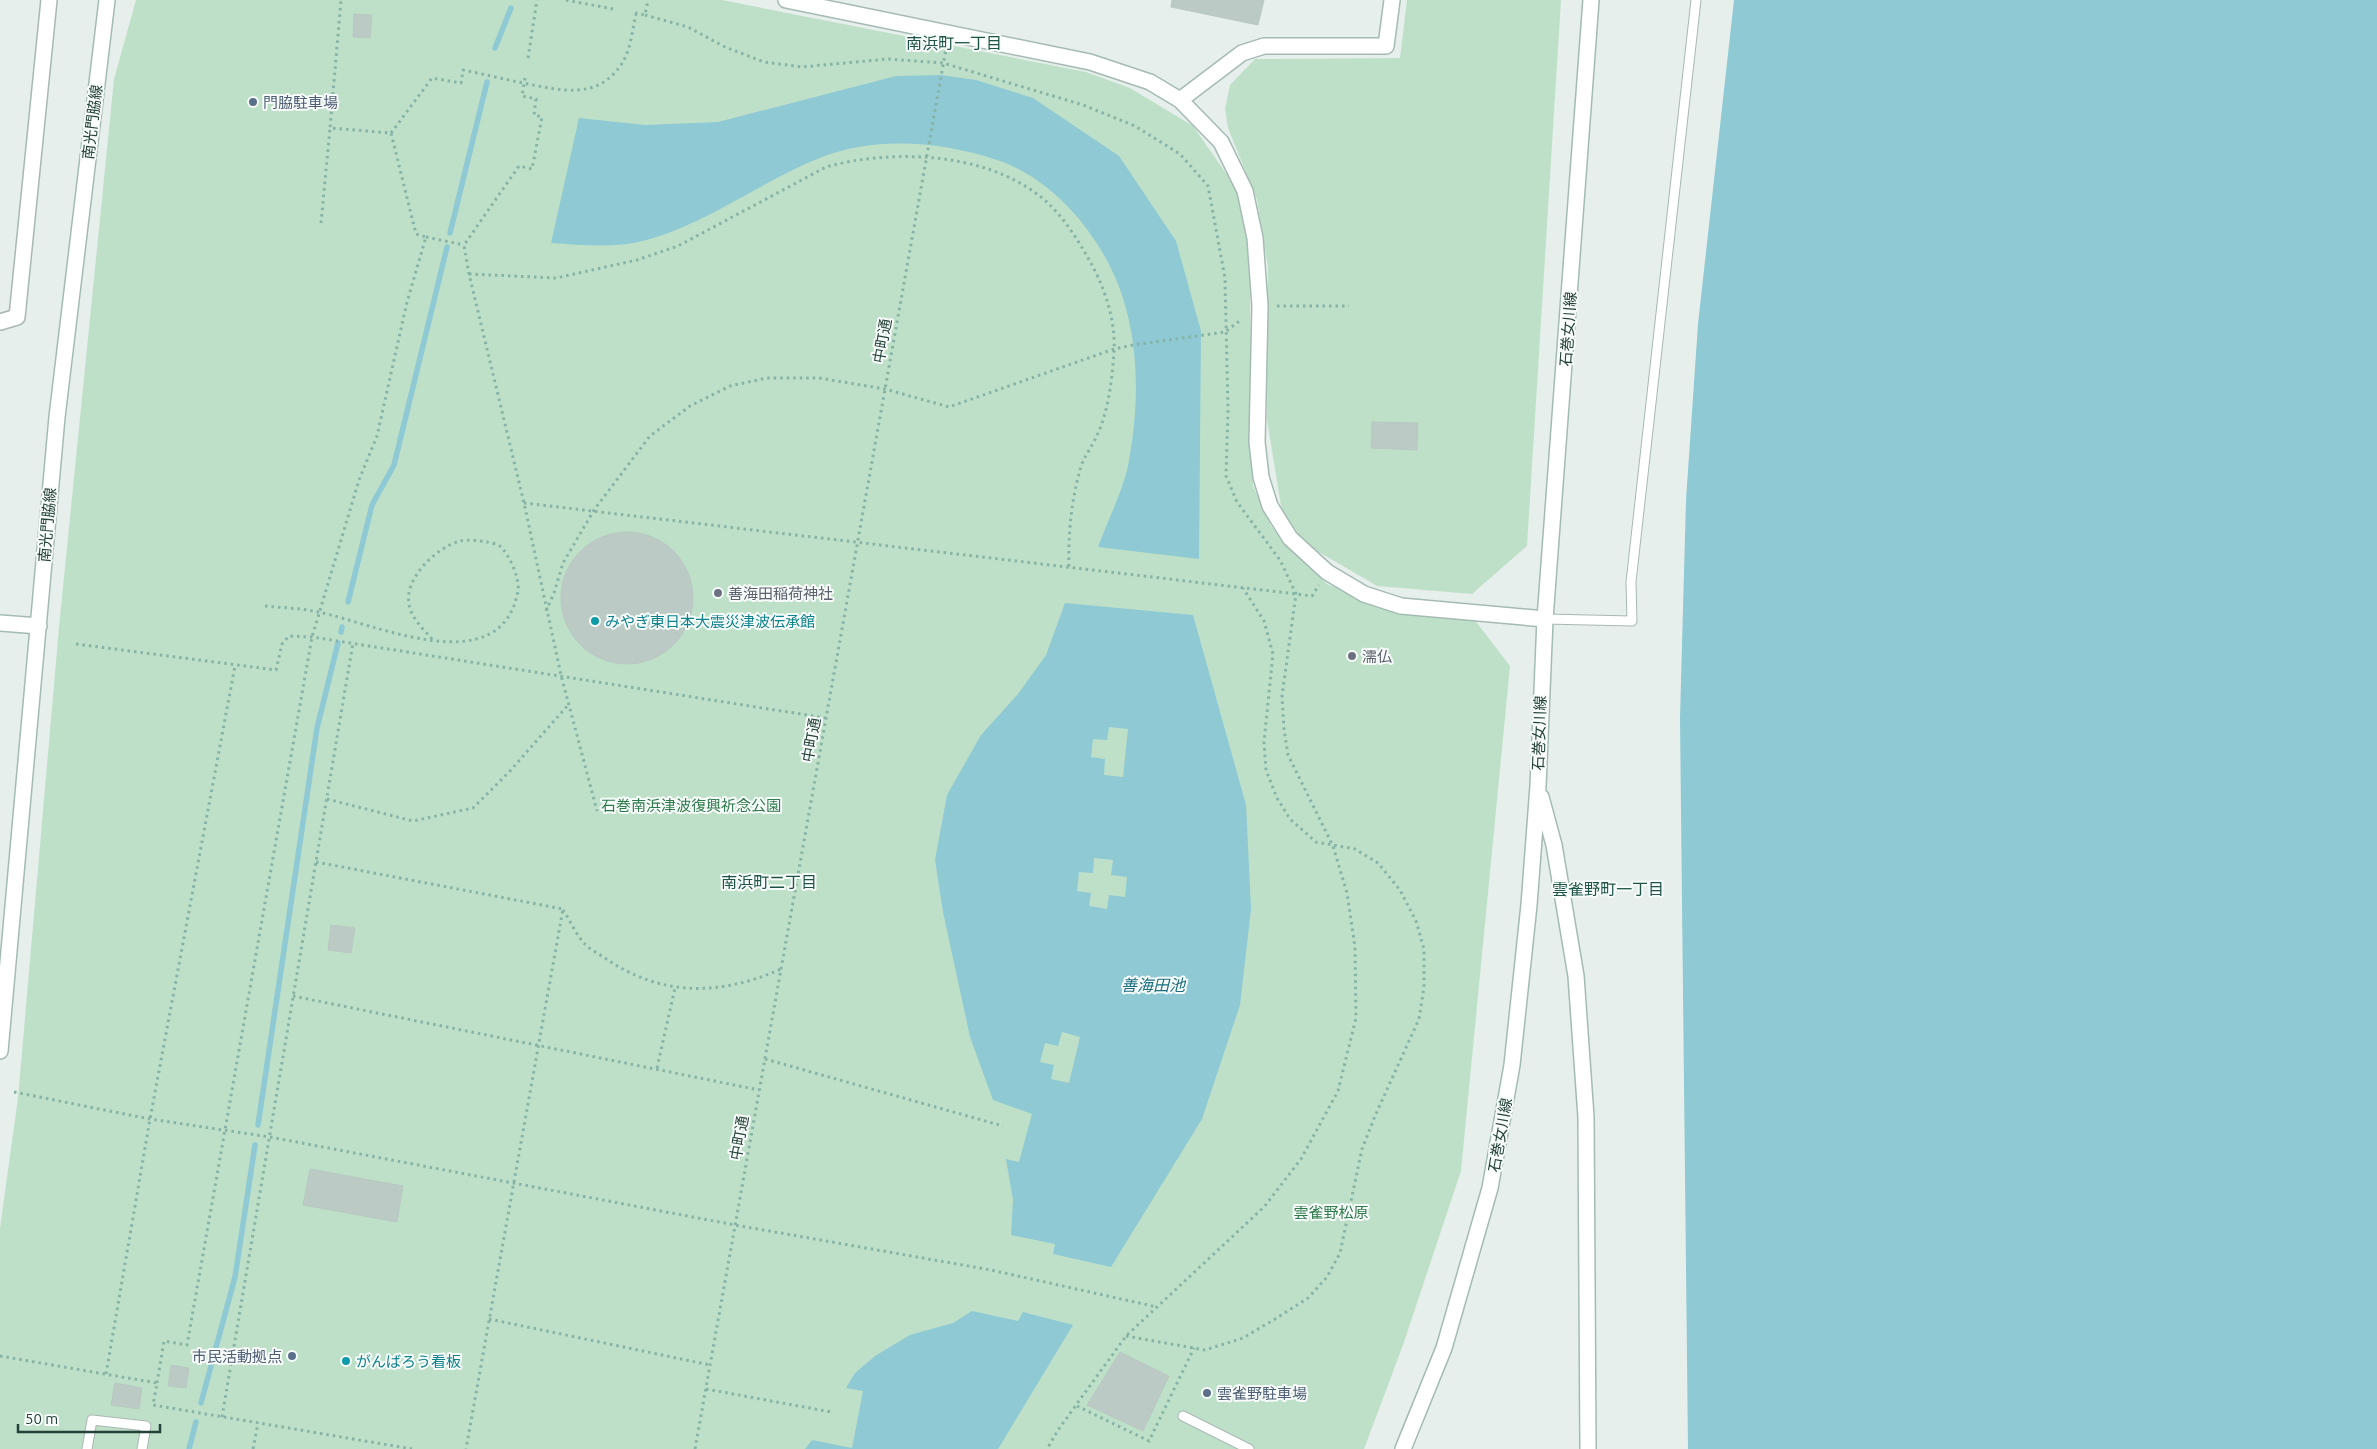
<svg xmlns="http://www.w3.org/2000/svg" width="2377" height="1449" font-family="Ubuntu,'Noto Sans JP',sans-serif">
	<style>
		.green { fill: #bfe0c8 }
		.water { fill: #8ec9d4; fill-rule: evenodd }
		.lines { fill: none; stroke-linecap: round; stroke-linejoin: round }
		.stream { stroke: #8ec9d4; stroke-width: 5.5 }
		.building { fill: #bbcac4; stroke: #b8c9c2 }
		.lane-casing { stroke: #a8b8b2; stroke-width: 11 }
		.street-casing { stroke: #a8b8b2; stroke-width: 18 }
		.secondary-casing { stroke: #a4bbb3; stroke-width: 18 }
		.path { stroke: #86b3a5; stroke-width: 3; stroke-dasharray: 2.5 4; stroke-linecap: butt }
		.lane { stroke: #fff; stroke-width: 9 }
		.street { stroke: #fff; stroke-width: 15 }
		.secondary { stroke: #fff; stroke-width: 15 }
		.service-dot { fill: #5c6f8a; stroke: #f7fbf9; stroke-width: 2 }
		.worship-dot { fill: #6b7280; stroke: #f7fbf9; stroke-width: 2 }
		.culture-dot { fill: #0f9aa8; stroke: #f7fbf9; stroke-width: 2 }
		.labels { text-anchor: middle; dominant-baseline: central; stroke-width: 4; stroke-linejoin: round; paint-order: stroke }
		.service-label { font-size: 15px; fill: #4e5e75; stroke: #f7fbf9; text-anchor: start }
		.street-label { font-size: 15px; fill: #24423a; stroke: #f7fbf9 }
		.worship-label { font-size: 15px; fill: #5b616d; stroke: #f7fbf9; text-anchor: start }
		.culture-label { font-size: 15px; fill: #0d838f; stroke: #f7fbf9; text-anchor: start }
		.park-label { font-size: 15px; fill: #2d7a4b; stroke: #f7fbf9 }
		.neighbourhood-label { font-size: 16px; fill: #1f5548; stroke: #f7fbf9 }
		.water-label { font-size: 16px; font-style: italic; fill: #1c6f80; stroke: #f7fbf9 }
	</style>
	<rect width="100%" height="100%" fill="#e6efeb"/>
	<path class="green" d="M136,0H722L1086,72L1130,88L1193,126L1237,189L1249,238L1253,486L1271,526L1299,558L1327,584L1402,612L1474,619L1510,666L1461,1171L1403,1345L1364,1449H0V1228L18,1098L59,627L114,79Z
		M1407,0H1561L1527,546L1472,594L1377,586L1307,545L1282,512L1267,420L1268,268L1257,200L1228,128L1225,109L1230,85L1255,59L1400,58Z"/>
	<path class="water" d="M1734,0H2377V1449H1688L1680,718L1686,500L1698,324Z
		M941,75L976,80L1033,98L1119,156L1176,241L1201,331L1199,559L1098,547C1107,523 1119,498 1126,474C1129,464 1130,452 1132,442C1141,377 1136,307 1101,250C1079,213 1044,178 1003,162C947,142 879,135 822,157C760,181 704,227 638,242C609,248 581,245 551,243L579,118L645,125L718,122L896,76Z
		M1065,603L1193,615L1246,805L1251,909L1240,1005L1202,1119L1111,1267L1053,1254L1055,1244L1011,1235L1013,1200L1006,1159L1019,1162L1032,1114L993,1100L970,1037L943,912L935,860L947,795L981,735L1018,694L1046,655ZM1109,727L1128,729L1123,777L1104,775L1105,759L1091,757L1093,739L1107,740ZM1094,858L1113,860L1111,875L1127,877L1125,897L1109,895L1107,909L1089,906L1091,893L1077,891L1079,872L1093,873ZM1062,1032L1080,1037L1069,1083L1051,1079L1054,1065L1040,1062L1045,1043L1058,1046Z
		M972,1311L1018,1321L1023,1312L1073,1325L998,1449H805L812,1440L852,1448L863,1391L846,1388L855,1373L875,1356L910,1335L953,1323Z"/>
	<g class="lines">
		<path class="stream" d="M495,48L511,8
			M450,233L487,82
			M348,602L372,505L394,465L447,247
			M341,632L342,627
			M258,1125L317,728L338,643
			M201,1403L235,1277L255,1145
			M189,1449L196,1422"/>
	</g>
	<path class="building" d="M1172,0H1264L1258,25L1171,7Z
		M354,14L372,15L370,38L353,37Z
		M1372,422L1418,423L1417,450L1371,448Z
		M561 598a66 66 0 1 1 132 0a66 66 0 1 1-132 0Z
		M331,925L355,928L351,953L328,950Z
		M310,1169L403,1186L397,1222L303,1205Z
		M1120,1352L1169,1376L1143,1431L1087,1405Z
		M171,1365L189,1368L186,1388L168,1386Z
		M115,1383L142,1388L139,1409L111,1405Z"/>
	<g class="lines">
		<defs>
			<path id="lane" d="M1545,619L1632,621L1631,582L1696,0
				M1183,1416L1249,1449
				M87,1449L92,1420L146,1426L142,1449"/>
			<path id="street" d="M0,322L17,317L49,0"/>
			<path id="secondary" d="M786,0L1090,62L1150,82L1180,100L1221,142L1245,191L1255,238L1260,306L1257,442L1261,477L1270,506L1290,538L1327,572L1364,594L1401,606L1545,619
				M1180,100L1242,53L1264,46H1386L1392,0
				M0,623L39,626
				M1541,797L1554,845L1576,976L1586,1117L1588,1449
				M0,1051L57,417L107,0
				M1403,1449L1444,1348L1490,1188L1512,1065L1529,905L1538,786L1545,619L1591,0"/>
		</defs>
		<use href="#lane" class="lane-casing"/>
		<use href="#street" class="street-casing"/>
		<use href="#secondary" class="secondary-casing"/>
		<path class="path" d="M566,0L613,9
			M635,13L645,15L648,0
			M645,15L688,27L725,47L764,62L802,67L888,59L943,63L1083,105L1135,126L1180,154L1208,186L1225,278L1228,410L1226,476L1237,502L1280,560L1296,594L1282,696L1284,729L1288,755L1333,846L1347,893L1355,947L1356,1018L1338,1091L1301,1159L1264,1207L1126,1336L1058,1430L1047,1449
			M528,58L537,0
			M525,78L522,96L536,99L534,115L542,117L532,169L519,166L464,245L469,274L524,503L561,675L597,811
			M391,133L432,78L461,83L463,70C483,74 503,79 523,83C559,90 596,101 621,65C631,50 632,31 636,14
			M321,223L330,128
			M426,237L464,245
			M469,274L556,278L637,260L678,246L826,167C891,149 981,152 1037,194C1059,210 1075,235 1088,258C1104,285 1116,320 1114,352C1112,379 1109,408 1098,433C1093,446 1083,457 1080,470C1071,502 1068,536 1069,568
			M1277,306H1349
			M524,503L1296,594L1312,596L1319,585
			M265,606C283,608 301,608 318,612C374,623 501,684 518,591C520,579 510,556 501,547C498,544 491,543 487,542C480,541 467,539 460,541C437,547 404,578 409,604C411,618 424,630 434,641
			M546,611L554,593L563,563L594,510L650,436L690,406L730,386L767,378H819L885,389L949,407L1114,349L1133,345L1225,332L1242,319
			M76,644L276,670L282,644L289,636L312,637L826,718
			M327,799L413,821L473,808L510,771L569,704
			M316,862L563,909L466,1449
			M563,910C570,920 577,937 586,945C591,950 599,954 605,958C661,997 720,996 781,969
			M293,996L759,1090
			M765,1059L1003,1126
			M657,1068L675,988
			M14,1092L150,1119L270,1137L735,1225L991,1270L1157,1307
			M489,1319L710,1365
			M1126,1336L1205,1350L1243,1338L1275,1319L1308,1298L1327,1277L1340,1253L1362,1149L1375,1116L1419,1019L1424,987V949L1416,921L1400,890L1378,863L1355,849L1316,842L1290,819L1277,798L1266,770L1264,742L1273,654L1264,621L1243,588
			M0,1356L157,1383L153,1405L412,1449
			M106,1374L150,1119L235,666
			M157,1383L164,1341L187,1345L312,637L359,480L377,436L407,302L426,237L416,234L391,133L330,128L341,0
			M706,1389L831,1412
			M1077,1406L1149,1441L1194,1348
			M222,1417L353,643
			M253,1449L258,1423
			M695,1449L946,49"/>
		<use href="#lane" class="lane"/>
		<use href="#street" class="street"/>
		<use href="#secondary" class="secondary"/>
	</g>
	<g class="service-dot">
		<circle cx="253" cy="102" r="5"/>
		<circle cx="292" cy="1356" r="5"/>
		<circle cx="1207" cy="1393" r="5"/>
	</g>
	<g class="worship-dot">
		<circle cx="718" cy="593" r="5"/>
		<circle cx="1352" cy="656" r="5"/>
	</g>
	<g class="culture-dot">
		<circle cx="595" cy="621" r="5"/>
		<circle cx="346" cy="1361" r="5"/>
	</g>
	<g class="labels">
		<g class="service-label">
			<text x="263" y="102">門脇駐車場</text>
			<text x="282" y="1356" text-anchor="end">市民活動拠点</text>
			<text x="1217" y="1393">雲雀野駐車場</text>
		</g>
		<g class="street-label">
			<text transform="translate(92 122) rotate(-83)">南光門脇線</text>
			<text transform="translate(1568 329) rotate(-86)">石巻女川線</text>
			<text transform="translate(882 341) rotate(-80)">中町通</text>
			<text transform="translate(47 525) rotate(-85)">南光門脇線</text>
			<text transform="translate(1539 733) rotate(-88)">石巻女川線</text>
			<text transform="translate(811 740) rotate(-80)">中町通</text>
			<text transform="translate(1500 1135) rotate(-80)">石巻女川線</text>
			<text transform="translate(739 1138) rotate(-80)">中町通</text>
		</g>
		<g class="worship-label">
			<text x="728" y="593">善海田稲荷神社</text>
			<text x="1362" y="656">濡仏</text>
		</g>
		<g class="culture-label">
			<text x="605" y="621">みやぎ東日本大震災津波伝承館</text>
			<text x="356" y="1361">がんばろう看板</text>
		</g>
		<g class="park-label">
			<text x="691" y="805">石巻南浜津波復興祈念公園</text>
			<text x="1331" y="1212">雲雀野松原</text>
		</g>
		<g class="neighbourhood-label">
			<text x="954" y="43">南浜町一丁目</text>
			<text x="769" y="882">南浜町二丁目</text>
			<text x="1608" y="889">雲雀野町一丁目</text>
		</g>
		<g class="water-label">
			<text x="1153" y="985">善海田池</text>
		</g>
	</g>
	<path d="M18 1424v8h142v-8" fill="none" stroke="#24423a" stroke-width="2.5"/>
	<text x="25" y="1424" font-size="15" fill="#24423a" stroke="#f7fbf9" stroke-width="4" paint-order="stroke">50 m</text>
</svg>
